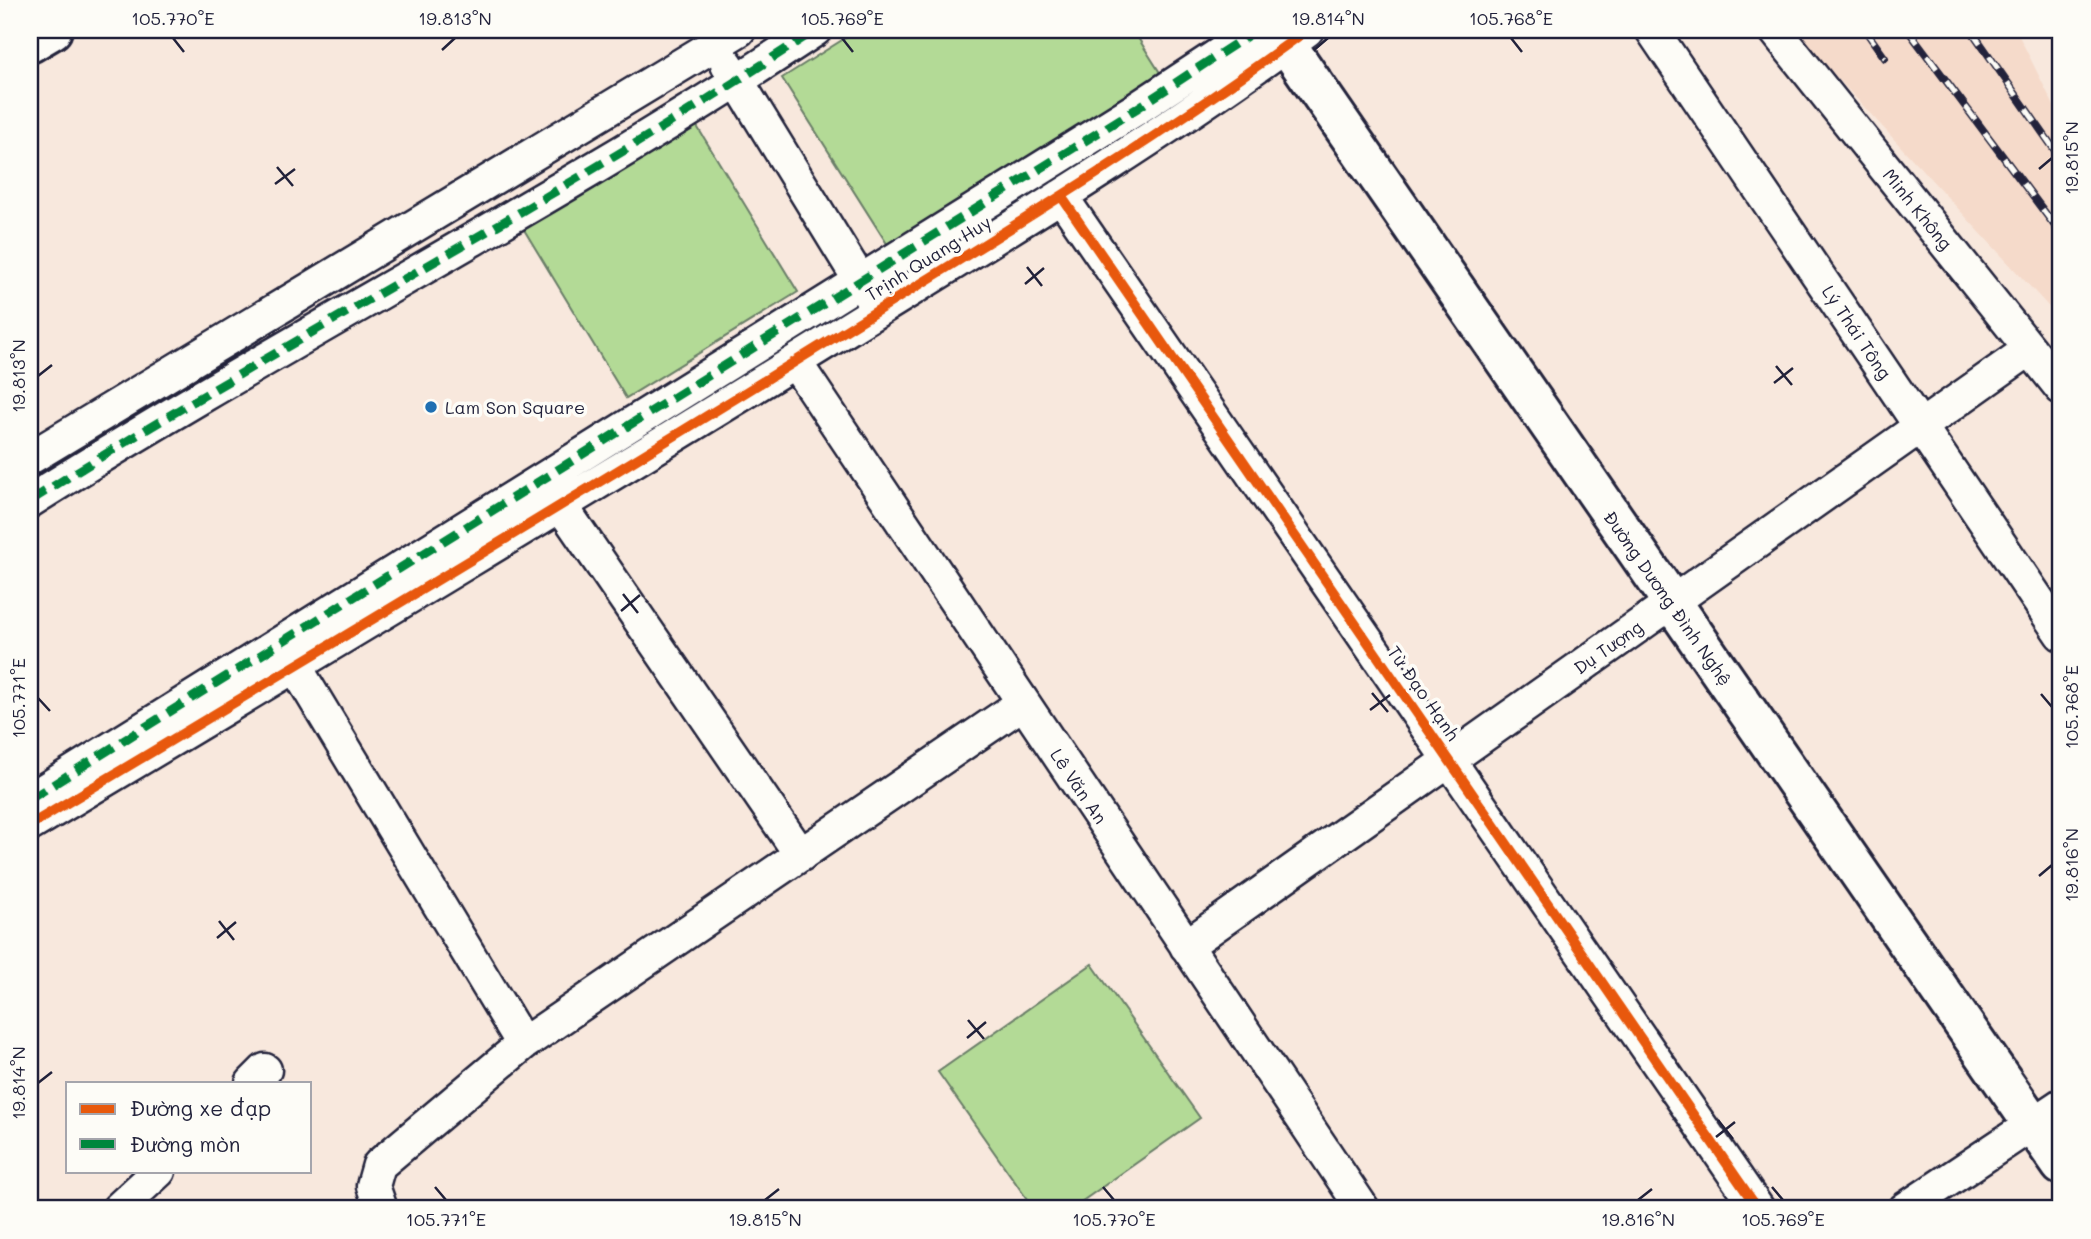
<svg xmlns="http://www.w3.org/2000/svg" width="2091" height="1239" font-family="Mali,sans-serif">
	<style>
		.built { fill: #f5daca }
		.green { fill: #b3da96; stroke: #6a7e68; stroke-width: 2 }
		.lines { fill: none; stroke-linecap: round; stroke-linejoin: round }
		.street-casing { stroke: #22223b; stroke-width: 37 }
		.secondary-casing { stroke: #22223b; stroke-width: 44 }
		.street { stroke: #fdfcf7; stroke-width: 32 }
		.secondary { stroke: #fdfcf7; stroke-width: 38 }
		.rail-casing { stroke: #22223b; stroke-width: 8 }
		.rail { stroke: #fdfcf7; stroke-width: 5; stroke-dasharray: 16; stroke-linecap: butt }
		.quiet { stroke: #00873e; stroke-width: 9; stroke-dasharray: 18 9; stroke-linecap: butt }
		.cycleway-casing { stroke: #fdfcf7; stroke-width: 15 }
		.cycleway { stroke: #e8590c; stroke-width: 10 }
		.ticks { fill: none; stroke: #22223b; stroke-width: 2.5 }
		.poi-dot { fill: #1f6fb2; stroke: #fdfcf7; stroke-width: 2.5 }
		.labels { text-anchor: middle; dominant-baseline: central; stroke-width: 7; stroke-linejoin: round; paint-order: stroke }
		.street-label { font-size: 18px; fill: #22223b; stroke: #fdfcf7 }
		.poi-label { font-size: 18px; fill: #22223b; stroke: #fdfcf7; text-anchor: start }
		.neatline { fill: none; stroke: #22223b; stroke-width: 2.5 }
		.ticks-label { font-size: 18px; text-anchor: middle; fill: #22223b }
	</style>
	<rect width="100%" height="100%" fill="#f8e8dd"/>
	<filter id="ink" filterUnits="userSpaceOnUse"><feTurbulence type="fractalNoise" baseFrequency=".0143" numOctaves="2"/><feDisplacementMap in="SourceGraphic" scale="14" xChannelSelector="R" yChannelSelector="G"/><feConvolveMatrix kernelMatrix="1 2 1 2 8 2 1 2 1" color-interpolation-filters="sRGB"/></filter>
	<g filter="url(#ink)">
		<path class="built" d="M1793,30H2016L2061,120V320Z"/>
		<path class="green" d="M858,30H1133L1164,79L891,250L782,78Z
			M695,123L798,292L626,398L523,228Z
			M1092,964L1200,1118L1071,1209H1034L938,1072Z"/>
		<g class="lines">
			<defs>
				<path id="street" d="M1652,30L2061,634
					M1775,30L2061,388
					M727,64L870,297
					M1061,196L1758,1209
					M795,362L1363,1209
					M30,458L739,30
					M30,501C288,338 561,199 815,30
					M562,507L801,855
					M295,666L523,1044
					M30,799L1136,109L1256,30
					M30,825C300,663 571,501 838,335C996,237 1157,140 1307,30
					M1186,946L2030,349
					M252,1083L265,1070
					M118,1209L159,1171
					M381,1209L373,1186L379,1165L523,1044L1023,703
					M1905,1209L2061,1105"/>
				<path id="secondary" d="M1228,30L1236,42L1280,35
					M1280,35L2061,1165
					M30,43L52,30"/>
			</defs>
			<use href="#street" class="street-casing"/>
			<use href="#secondary" class="secondary-casing"/>
			<use href="#street" class="street"/>
			<use href="#secondary" class="secondary"/>
			<defs>
				<path id="rail" d="M1865,30L1885,58
					M1908,30L2061,234
					M1971,30L2061,159"/>
			</defs>
			<use href="#rail" class="rail-casing"/>
			<use href="#rail" class="rail"/>
			<path class="quiet" d="M30,501C288,338 561,199 815,30
				M30,799L1136,109L1256,30"/>
			<defs>
				<path id="cycleway" d="M1061,196L1758,1209
					M30,825C300,663 571,501 838,335C996,237 1157,140 1307,30"/>
			</defs>
			<use href="#cycleway" class="cycleway-casing"/>
			<use href="#cycleway" class="cycleway"/>
		</g>
	</g>
	<path class="ticks" d="M173,38L184,52M842,38L853,52M1511,38L1522,52M442,50L455,38M1314,50L1328,38M277,167L293,186M2039,169L2052,158M275,184L295,169M1027,267L1042,286M1025,284L1044,268M1776,366L1792,385M38,376L52,365M1774,383L1793,368M623,594L638,613M621,611L640,595M1372,693L1388,712M2041,694L2052,707M38,698L50,711M1370,710L1390,695M2039,876L2052,865M219,921L234,940M217,938L236,922M968,1020L984,1039M967,1038L986,1022M38,1083L52,1072M1718,1120L1733,1139M1716,1137L1735,1122M435,1187L446,1200M1103,1187L1114,1200M1772,1187L1783,1200M765,1200L779,1189M1638,1200L1652,1189"/>
	<circle class="poi-dot" cx="431" cy="407" r="7"/>
	<g class="labels">
		<g class="street-label">
			<text transform="translate(1918 209) rotate(51)">Minh Không</text>
			<text transform="translate(928 258) rotate(-32)">Trịnh Quang Huy</text>
			<text transform="translate(1857 332) rotate(56)">Lý Thái Tông</text>
			<text transform="translate(1668 598) rotate(55)">Đường Dương Đình Nghệ</text>
			<text transform="translate(1608 647) rotate(-35)">Dụ Tượng</text>
			<text transform="translate(1424 693) rotate(55)">Từ Đạo Hạnh</text>
			<text transform="translate(1079 786) rotate(56)">Lê Văn An</text>
		</g>
		<g class="poi-label">
			<text x="445" y="407">Lam Son Square</text>
		</g>
	</g>
	<rect width="2091" height="1239" fill="none" stroke="#fdfcf7" stroke-width="77"/>
	<rect x="66" y="1082" width="245" height="91" fill="#fdfcf7" stroke="#a5a5ac" stroke-width="2"/>
	<rect x="80" y="1104" width="35" height="10" fill="#e8590c" stroke="#a5a5ac" stroke-width="2"/>
	<text x="130" y="1116" font-size="21" fill="#22223b">Đường xe đạp</text>
	<rect x="80" y="1139" width="35" height="10" fill="#00873e" stroke="#a5a5ac" stroke-width="2"/>
	<text x="130" y="1152" font-size="21" fill="#22223b">Đường mòn</text>
	<rect x="38" y="38" width="2014" height="1162" class="neatline"/>
	<g class="ticks-label">
		<text x="173" y="25">105.770°E</text>
		<text x="455" y="25">19.813°N</text>
		<text x="842" y="25">105.769°E</text>
		<text x="1328" y="25">19.814°N</text>
		<text x="1511" y="25">105.768°E</text>
		<text transform="translate(2072 158) rotate(-90)" y="6">19.815°N</text>
		<text transform="translate(19 376) rotate(-90)" y="6">19.813°N</text>
		<text transform="translate(19 698) rotate(-90)" y="6">105.771°E</text>
		<text transform="translate(2072 707) rotate(-90)" y="6">105.768°E</text>
		<text transform="translate(2072 865) rotate(-90)" y="6">19.816°N</text>
		<text transform="translate(19 1083) rotate(-90)" y="6">19.814°N</text>
		<text x="446" y="1226">105.771°E</text>
		<text x="765" y="1226">19.815°N</text>
		<text x="1114" y="1226">105.770°E</text>
		<text x="1638" y="1226">19.816°N</text>
		<text x="1783" y="1226">105.769°E</text>
	</g>
</svg>
